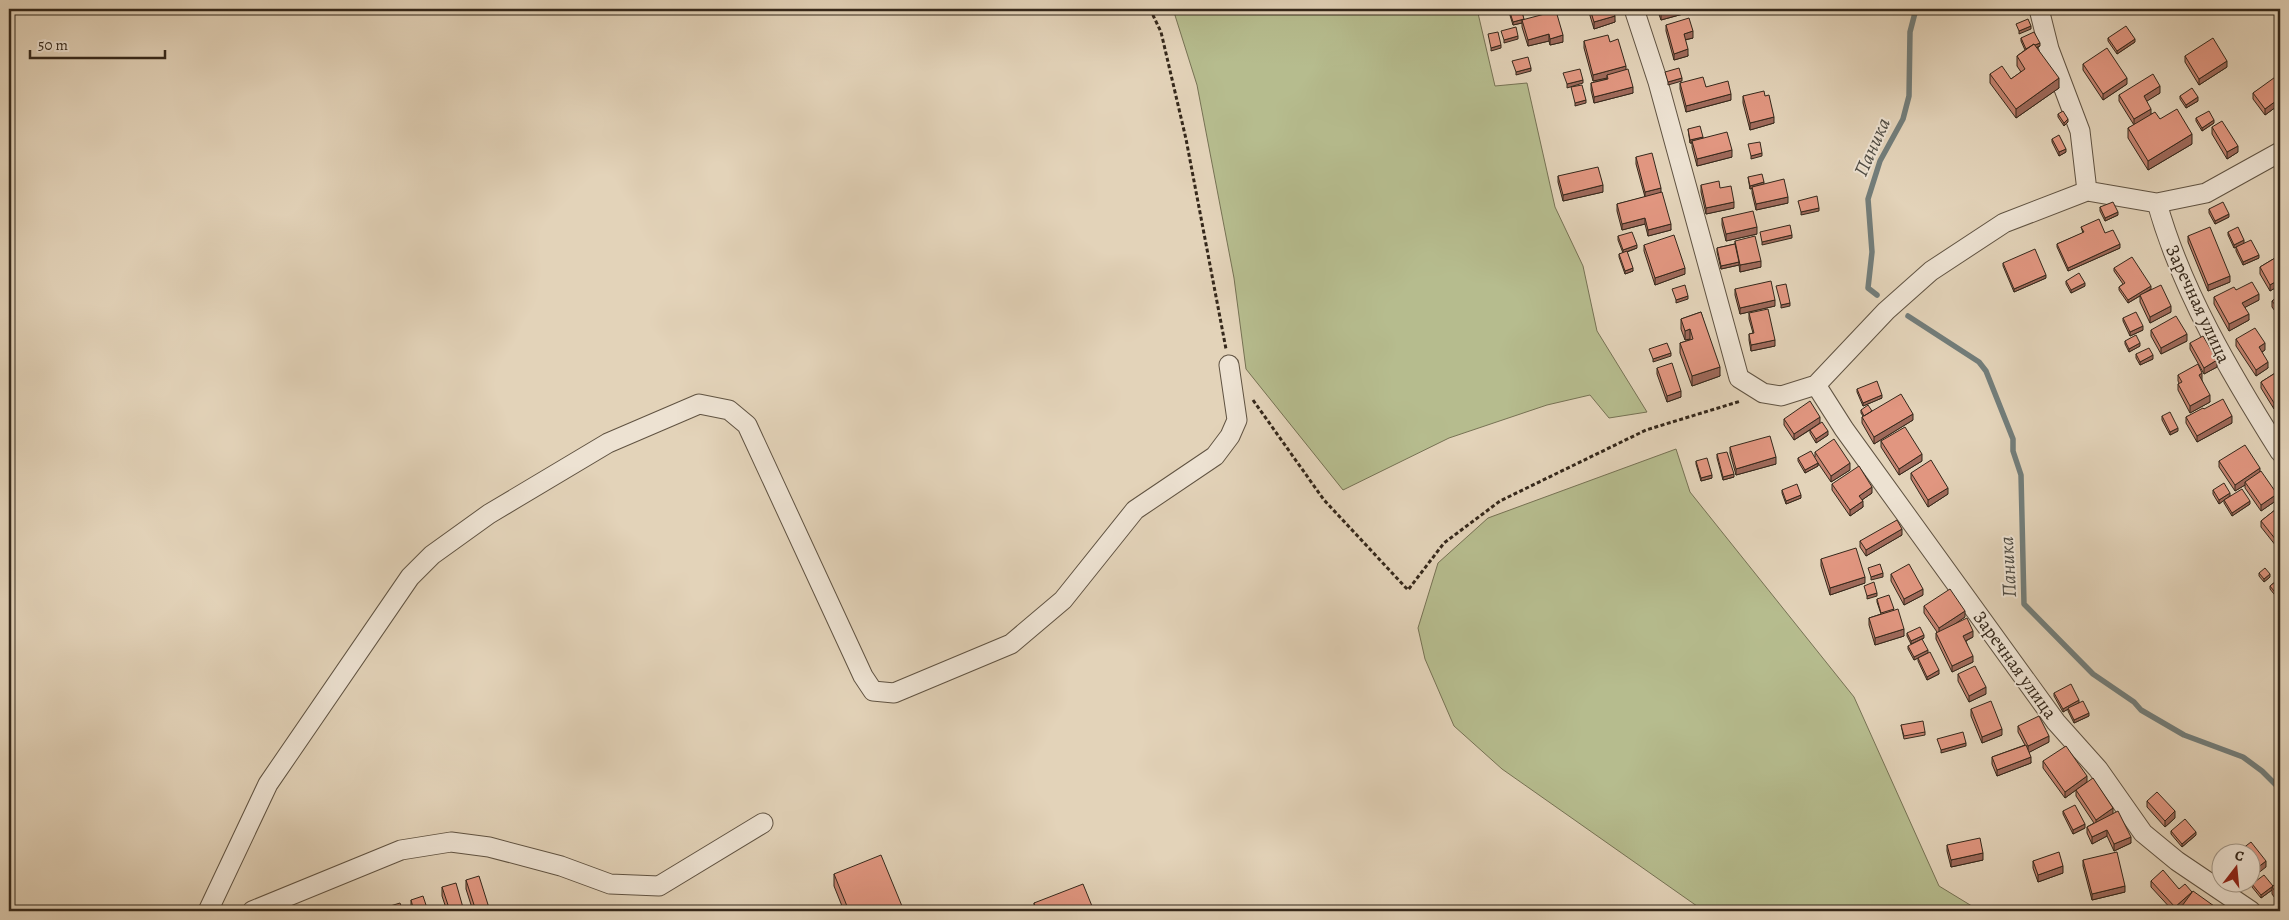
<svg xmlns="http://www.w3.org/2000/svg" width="2289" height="920" font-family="Alegreya,serif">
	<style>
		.green { fill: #b6bc8e; stroke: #767254 }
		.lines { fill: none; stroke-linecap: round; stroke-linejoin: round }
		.stream { stroke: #727d7a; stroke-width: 5.5 }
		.minor-casing { stroke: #605342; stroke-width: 21 }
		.path { stroke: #35281b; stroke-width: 3; stroke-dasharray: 4 2.5; stroke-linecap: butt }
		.minor { stroke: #ede2d2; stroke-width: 19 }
		.wall { fill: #c2816e; stroke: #35281b }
		.shaded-wall { fill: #9e695a; stroke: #35281b }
		.building { fill: #e19680; stroke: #35281b }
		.labels { text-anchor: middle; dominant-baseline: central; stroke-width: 4; stroke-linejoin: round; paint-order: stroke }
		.street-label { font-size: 19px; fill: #35281b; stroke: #ede2d2 }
		.water-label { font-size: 20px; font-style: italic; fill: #4e4b43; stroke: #ede2d2 }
	</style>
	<rect width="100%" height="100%" fill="#e3d3b9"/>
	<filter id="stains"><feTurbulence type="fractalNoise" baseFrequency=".004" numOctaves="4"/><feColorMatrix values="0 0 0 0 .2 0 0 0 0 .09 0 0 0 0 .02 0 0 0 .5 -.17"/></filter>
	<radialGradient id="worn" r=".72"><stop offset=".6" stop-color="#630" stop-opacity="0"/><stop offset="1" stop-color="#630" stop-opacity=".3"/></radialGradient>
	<path class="green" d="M1173,9H1477L1495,86L1527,83L1555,207L1583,266L1597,331L1647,412L1609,418L1590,395L1547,405L1449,438L1343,490L1246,369L1234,278L1197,85Z
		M1676,449L1690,492L1854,697L1939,886L1980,911H1704L1502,769L1454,726L1425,659L1418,628L1438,563L1488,518Z"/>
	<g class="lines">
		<path class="stream" d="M1877,295L1868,288L1872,252L1868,199L1880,161L1903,119L1909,96L1910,32L1916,9
			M1908,316L1979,362L1986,371L2013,439V451L2021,475L2024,604L2093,674L2134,702L2141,710L2184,735L2243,757L2262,771L2280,789"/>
		<defs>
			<path id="minor" d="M1634,9L1658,82L1739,378L1763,393L1781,396L1816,385L1886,311L1931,271L2004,223L2087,191L2157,203L2206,193L2280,152
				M2039,9L2049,49L2080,131L2087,191
				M2157,203C2182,292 2231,374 2280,452
				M1816,385L1844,429L2056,722L2098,769L2143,833L2177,861L2251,911
				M208,911L268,784L410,577L432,555L489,514L608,443L699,404L729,410L747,425L863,676L873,691L894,693L1011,644L1063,600L1135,510L1215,456L1230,436L1237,420L1229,365
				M252,911L401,850L451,842L489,847L561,866L610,884L659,886L763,823"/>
		</defs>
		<use href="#minor" class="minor-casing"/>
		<path class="path" d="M1150,9L1161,32L1186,139L1226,349
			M1253,400L1324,500L1408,590L1444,543L1500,501L1646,430L1741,401"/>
		<use href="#minor" class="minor"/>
	</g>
	<path class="wall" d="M1508,9H1521L1524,20L1563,42L1550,45L1549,41L1528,46L1522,27V23L1513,25Z
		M1588,9H1613L1615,22L1594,29Z
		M1657,9H1687L1683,10V14L1661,20Z
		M1666,25L1693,38L1685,40L1688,56L1674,60L1666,31Z
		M2021,38L2040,46L2037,48L2059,88L2016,118L1990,83V74L2011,79L2021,72L2017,66V56L2025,50L2021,41Z
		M2108,38L2135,42L2117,54L2108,41Z
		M1584,41L1610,42L1626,70L1633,93L1594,103L1591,90V83L1607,79V78L1593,81L1584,48Z
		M2185,56L2227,67L2199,85L2185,62Z
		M2083,64L2127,84L2103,100L2083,70Z
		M2280,71V104L2265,115L2253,99V93L2279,77V72Z
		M1680,83L1706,87L1731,100L1686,112L1680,89Z
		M2160,93L2146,101L2151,114L2160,119L2192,144L2148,170L2128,138V128L2134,125L2119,101V95Z
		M1743,96H1765L1774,123L1750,130L1743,103Z
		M2180,96L2198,101L2186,108L2180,99Z
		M2058,114L2068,122L2064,126L2058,117Z
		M2196,118L2214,123L2202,131L2196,121Z
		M2212,127L2238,152L2227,159L2212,134Z
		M1688,129L1703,138L1732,157L1697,166L1692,147V143H1690Z
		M2052,139L2066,152L2059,156L2052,142Z
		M1636,157L1661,192L1671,230L1648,236L1645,224L1622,230L1617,211V204L1645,197L1636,164Z
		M1558,176L1603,192L1563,201L1558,182Z
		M1748,177L1788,203L1756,210L1752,193V188L1750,189Z
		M1701,185L1734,208L1706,214L1701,192Z
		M2100,207L2118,215L2105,221L2100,211Z
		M2209,209L2229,217L2215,224L2209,213Z
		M1722,218L1757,234L1726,241L1722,225Z
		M2081,227L2105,233L2120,248L2068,271L2057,247V244L2083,233Z
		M2228,232L2244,243L2259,258L2243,265L2236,251V247L2234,248L2228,235Z
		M1618,236L1637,248L1627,252L1633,271L1625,274L1619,257V254L1623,253L1618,240Z
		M2188,236L2230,282L2208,291L2188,242Z
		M1735,241L1761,267L1740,272L1739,265L1721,269L1717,252V248L1735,244Z
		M1644,245L1685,274L1655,285L1644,251Z
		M2280,255V285L2270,291L2260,274V267Z
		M2003,263L2046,278L2014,292L2003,266Z
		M2114,268L2151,289L2142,294L2171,312L2150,323L2140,302V296L2128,303L2119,290V287L2123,284L2114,271Z
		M2066,281L2085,286L2071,293L2066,284Z
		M1735,289L1775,306L1740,314L1735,295Z
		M2236,290L2259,300L2245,307L2249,320L2229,331L2214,304V297Z
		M2280,295V318L2272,307V301Z
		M1701,312L1720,376L1692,386L1680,353V343L1690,340V339L1685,340L1681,329V319Z
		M1749,313L1775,346L1751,351L1749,340V334L1753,333L1749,319Z
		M2123,318L2143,330L2130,336L2123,321Z
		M2151,330L2187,341L2161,354L2151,336Z
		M2236,339L2265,350L2262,352L2268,368L2256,376L2236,346Z
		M2125,341L2140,346L2129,352L2125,344Z
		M2190,343L2217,367L2204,374L2190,349Z
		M2136,354L2153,359L2140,365L2136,358Z
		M1657,368L1681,397L1667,402L1657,374Z
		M2280,370L2274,409L2261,388V382Z
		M2178,375L2202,380L2210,402L2190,413L2178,390V384L2179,383L2178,381Z
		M1857,389L1882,398L1863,406L1857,392Z
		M2204,409L2232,423L2197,442L2186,423V417Z
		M1861,410L1872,411L1913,420L1874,444L1862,423V417L1863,416L1861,413Z
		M2162,416L2178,431L2170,435L2162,420Z
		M1784,419L1820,423L1828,435L1816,443L1810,433V430L1794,440L1784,425Z
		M1881,441L1922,461L1899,475L1881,447Z
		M1730,447L1776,464L1736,475L1730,453Z
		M1815,452L1850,470L1831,482L1818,463V466L1805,473L1798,461V458L1815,457Z
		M1717,454L1734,477L1723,480L1717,458Z
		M1696,461L1712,478L1701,481L1696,464Z
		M2219,461L2260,471L2277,500L2261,511L2245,488V485L2235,491L2219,467Z
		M1911,473L1948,494L1928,507L1911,479Z
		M1832,484L1872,493L1862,500L1863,507L1850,516L1832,490Z
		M1782,490L1801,498L1786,504L1782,493Z
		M2213,490L2230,496L2250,504L2232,516L2224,503V500L2219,504L2213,494Z
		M2280,506V551L2261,527V521Z
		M1902,535L1866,556L1860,547V541Z
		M1821,559L1865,583L1830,595L1821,566Z
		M2259,573L2270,577L2264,582L2259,576Z
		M1891,574L1923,595L1904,605L1891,581Z
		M2280,578V598L2278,599L2270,589V586Z
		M1877,599L1894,610L1904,636L1875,645L1869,625V618L1881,614L1877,602Z
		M1924,606L1965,617L1955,623L1973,637L1966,641L1973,662L1952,672L1936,639V633L1937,632L1924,613Z
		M1907,633L1924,638L1911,644L1907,636Z
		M1908,646L1928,653L1939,674L1927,680L1918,661V658L1914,660L1908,649Z
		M1958,674L1986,694L1969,702L1958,681Z
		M2054,693L2079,703L2089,716L2074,723L2068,711V709L2063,712L2054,696Z
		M1971,709L2002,735L1982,743L1971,716Z
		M1901,725L1925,732V735L1904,739Z
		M2018,726L2049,742L2029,752L2031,763L1997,776L1992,764V757L2025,745L2018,732Z
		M2043,761L2087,782L2113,814L2131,843L2114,851L2107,836L2092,844L2087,833V827L2094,823L2076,796V790L2065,798L2043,768Z
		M2147,801L2175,818L2165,827L2147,807Z
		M2063,811L2085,828L2073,834L2063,814Z
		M2171,831L2196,835L2182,847L2171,834Z
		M1947,845L1983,860L1951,867L1947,851Z
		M2083,860L2125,892L2092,900L2083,866Z
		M2033,861L2063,873L2038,882L2033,868Z
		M834,874L904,911H844L834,886Z
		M466,880L490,911H473L466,889Z
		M2280,880V905L2272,894V890L2261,898L2252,887V884L2273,886Z
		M2151,881L2192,892L2221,911H2182V907L2177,911H2173L2151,887Z
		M442,887L464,911H447L442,896Z
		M411,900L428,911H411Z
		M1034,903L1094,911H1034Z"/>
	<path class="shaded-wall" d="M1678,9H1687L1683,10V14L1661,20V14Z
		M1615,16V22L1594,29V22Z
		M1524,19L1522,20V23L1513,25V22Z
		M2031,26V29L2019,34V31Z
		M1693,31V38L1684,40V34Z
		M1549,34V41L1528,46V40Z
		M1563,35V42L1550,45V39Z
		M1518,36V39L1504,43V40Z
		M2135,39V42L2117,54V51Z
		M2040,43V46L2026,52V49Z
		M1501,45V48L1491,51V48Z
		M1688,49V56L1674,60V54Z
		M2227,61V67L2199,85V79Z
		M1626,66V72L1607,75V78L1593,81V75Z
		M1531,68V71L1516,75V72Z
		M1682,78V81L1668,85V82Z
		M2059,78V88L2016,118V109Z
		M2127,78V84L2103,100V94Z
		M1583,80V83L1567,88V84Z
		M2160,86V93L2144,103V96Z
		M1633,87V93L1594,103V97Z
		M1731,94V100L1686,112V106Z
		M2198,97V101L2186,108V105Z
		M2280,98V104L2265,115V109Z
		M1586,100V103L1575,106V103Z
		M2151,109V115L2134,125V119Z
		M1774,117V123L1750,130V123Z
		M2068,119V122L2064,126V123Z
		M2214,120V123L2202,131V128Z
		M2192,134V144L2148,170V161Z
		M1703,137V140L1692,141V143H1690V140Z
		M2238,146V152L2227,159V152Z
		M2066,149V152L2059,156V152Z
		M1732,150V157L1697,166V159Z
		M1762,153V156L1751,159V156Z
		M1764,182V185L1750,189V186Z
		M1603,185V192L1563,201V195Z
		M1661,188V194L1645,198V192Z
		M1788,197V203L1756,210V204Z
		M1734,202V208L1706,214V208Z
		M1819,208V211L1801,215V212Z
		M2118,212V215L2105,221V218Z
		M2229,214V217L2215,224V221Z
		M1645,218V224L1622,230V224Z
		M1671,224V230L1648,236V230Z
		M1757,227V234L1726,241V234Z
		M1792,235V238L1762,245V242Z
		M2244,240V244L2234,248V245Z
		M2120,244V248L2068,271V268Z
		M1637,245V248L1623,253V250Z
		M2259,255V258L2243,265V262Z
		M1761,261V267L1740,272V265Z
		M1739,262V265L1721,269V266Z
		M1633,268V271L1625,274V271Z
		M1685,268V274L1655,285V278Z
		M2046,275V278L2014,292V289Z
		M2230,276V282L2208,291V285Z
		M2280,279V285L2270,291V285Z
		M2085,283V286L2071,293V290Z
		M2151,286V289L2128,303V300Z
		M2259,294V300L2242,309V303Z
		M1688,296V299L1676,303V300Z
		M1775,300V306L1740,314V308Z
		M1790,303V306L1781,308V305Z
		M2171,306V312L2150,323V317Z
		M2249,314V320L2229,331V324Z
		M2143,326V330L2130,336V332Z
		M1690,329V339L1685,340V331Z
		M2187,334V341L2161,354V348Z
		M1775,340V346L1751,351V345Z
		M2140,343V346L2129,352V349Z
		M2265,343V350L2259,354V347Z
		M1671,353V356L1653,362V359Z
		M2153,355V359L2140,365V362Z
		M2217,360V367L2204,374V368Z
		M2268,362V368L2256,376V370Z
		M1720,367V376L1692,386V376Z
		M2202,373V380L2199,381V375Z
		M1681,391V397L1667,402V396Z
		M1882,395V398L1863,406V403Z
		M2210,395V402L2190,413V406Z
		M2280,399V406L2274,409V403Z
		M1913,414V420L1874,444V437Z
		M2232,416V423L2197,442V436Z
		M1820,417V423L1794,440V434Z
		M2178,428V431L2170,435V432Z
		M1828,431V435L1816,443V439Z
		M1922,454V461L1899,475V469Z
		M1776,457V464L1736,475V469Z
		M1818,463V466L1805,473V470Z
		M1850,463V470L1831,482V476Z
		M2260,468V475L2245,482V485L2235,491V485Z
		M1734,474V477L1723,480V477Z
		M1712,475V478L1701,481V478Z
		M1872,487V493L1859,502V496Z
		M1948,488V494L1928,507V500Z
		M2230,493V496L2219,504V500Z
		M2277,494V500L2261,511V505Z
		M1801,495V498L1786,504V501Z
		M1863,501V507L1850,516V510Z
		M2250,501V504L2232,516V513Z
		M1902,529V535L1866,556V550Z
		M1883,573V577L1871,580V577Z
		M2270,574V577L2264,582V579Z
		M1865,577V583L1830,595V588Z
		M1923,589V595L1904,605V599Z
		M1877,593V596L1867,599V596Z
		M1965,611V617L1939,635V628Z
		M1904,629V636L1875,645V638Z
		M1973,631V637L1963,642V636Z
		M1924,635V638L1911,644V641Z
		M1928,650V653L1914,660V657Z
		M1973,656V662L1952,672V666Z
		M1939,670V674L1927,680V677Z
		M1986,687V694L1969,702V696Z
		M2079,700V703L2063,712V709Z
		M2089,713V716L2074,723V720Z
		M2002,729V735L1982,743V737Z
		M2049,736V742L2028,753V746Z
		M1966,743V746L1941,753V750Z
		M2031,757V763L1997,776V770Z
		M2087,776V782L2065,798V792Z
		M2113,808V815L2096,826V820Z
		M2175,811V818L2165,827V821Z
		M2085,824V828L2073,834V830Z
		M2107,830V836L2092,844V837Z
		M2196,832V835L2182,847V844Z
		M2131,837V843L2114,851V844Z
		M1983,853V860L1951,867V860Z
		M2266,861V867L2252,878V872Z
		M2063,866V873L2038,882V875Z
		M2125,886V892L2092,900V894Z
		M2273,886L2272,887V890L2261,898V895Z
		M2192,892V898L2177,911H2175V907Z"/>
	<path class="building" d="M1509,9H1521L1524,19L1513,22Z
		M1590,9H1613L1615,16L1594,22Z
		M1659,9H1678L1661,14Z
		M1556,11L1563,35L1550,39L1549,34L1528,40L1522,20Z
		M1689,18L1693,31L1684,34L1688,49L1674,54L1666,25Z
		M2028,19L2031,26L2019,31L2016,24Z
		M2126,26L2135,39L2117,51L2108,38Z
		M1516,27L1518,36L1504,40L1501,31Z
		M1498,32L1501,45L1491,48L1488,34Z
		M2034,32L2040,43L2035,45L2034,44L2026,49L2021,38Z
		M1608,35L1610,42L1618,39L1626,66L1593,75L1584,41Z
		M2213,38L2227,61L2199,79L2185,56Z
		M2034,44L2059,78L2016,109L1990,74L2002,66L2011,79L2025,69L2017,56Z
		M2107,48L2127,78L2103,94L2083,64Z
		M1528,57L1531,68L1516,72L1512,61Z
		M1679,68L1682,78L1668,82L1665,72Z
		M1580,69L1583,80L1567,84L1563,73Z
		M1628,69L1633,87L1594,97L1591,83L1608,79L1607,75Z
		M2153,74L2160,86L2144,96L2151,109L2134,119L2119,95Z
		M2278,75L2280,79V98L2265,109L2253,93Z
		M1703,77L1706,87L1728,81L1731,94L1686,106L1680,83Z
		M1582,85L1586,100L1575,103L1571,87Z
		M2192,88L2198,97L2186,105L2180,96Z
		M1764,91L1765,96L1769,95L1774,117L1750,123L1743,96Z
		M2177,109L2192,134L2148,161L2128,128L2155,112L2160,119Z
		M2063,111L2068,119L2064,123L2058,114Z
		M2209,111L2214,120L2202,128L2196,118Z
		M2222,121L2238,146L2227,152L2212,127Z
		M1700,126L1703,137L1690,140L1688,129Z
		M1727,132L1732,150L1697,159L1692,141Z
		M2059,135L2066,149L2059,152L2052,139Z
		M1760,142L1762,153L1751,156L1748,144Z
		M1652,153L1661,188L1645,192L1636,157Z
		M1598,167L1603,185L1563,195L1558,176Z
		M1762,174L1764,182L1750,186L1748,177Z
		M1784,179L1788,197L1756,204L1752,187Z
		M1719,181L1720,188L1731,186L1734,202L1706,208L1701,185Z
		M1662,192L1671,224L1648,230L1645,218L1622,224L1617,204Z
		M1817,196L1819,208L1801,212L1798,201Z
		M2113,202L2118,212L2105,218L2100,207Z
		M2223,202L2229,214L2215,221L2209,209Z
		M1753,211L1757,227L1726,234L1722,218Z
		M2099,219L2105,233L2113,230L2120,244L2068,268L2057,244L2084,232L2081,227Z
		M1790,225L1792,235L1762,242L1760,232Z
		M2210,227L2230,276L2208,285L2188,236Z
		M2238,227L2244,240L2234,245L2228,232Z
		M1632,232L1637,245L1623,250L1618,236Z
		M1674,235L1685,268L1655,278L1644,245Z
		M1755,236L1761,261L1740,265L1735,241Z
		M2251,240L2259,255L2243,262L2236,247Z
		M1735,244L1739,262L1721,266L1717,248Z
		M2035,249L2046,275L2014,289L2003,263Z
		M1627,251L1633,268L1625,271L1619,254Z
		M2280,255V279L2270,285L2260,267Z
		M2132,257L2151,286L2128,300L2119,287L2125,283L2114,268Z
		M2079,273L2085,283L2071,290L2066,281Z
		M1771,281L1775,300L1740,308L1735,289Z
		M2252,282L2259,294L2242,303L2249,314L2229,324L2214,297L2234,287L2236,290Z
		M1786,284L1790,303L1781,305L1776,286Z
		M1685,285L1688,296L1676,300L1672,289Z
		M2161,285L2171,306L2150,317L2140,295Z
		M2280,295V311L2272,301Z
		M1768,309L1775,340L1751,345L1749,334L1754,333L1749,313Z
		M1701,312L1720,367L1692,376L1680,343L1693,339L1690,329L1685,331L1681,319Z
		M2136,312L2143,326L2130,332L2123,318Z
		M2176,316L2187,334L2161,348L2151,330Z
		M2255,328L2265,343L2259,347L2268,362L2256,370L2236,339Z
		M2136,335L2140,343L2129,349L2125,341Z
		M2203,336L2217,360L2204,368L2190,343Z
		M1667,343L1671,353L1653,359L1649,349Z
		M2149,348L2153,355L2140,362L2136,354Z
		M1672,363L1681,391L1667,396L1657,368Z
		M2198,364L2202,373L2199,375L2210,395L2190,406L2178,384L2182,382L2178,375Z
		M2280,370V399L2274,403L2261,382Z
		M1877,381L1882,395L1863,403L1857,389Z
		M1901,394L1913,414L1874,437L1862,417Z
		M2223,399L2232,416L2197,436L2186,417L2203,408L2204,409Z
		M1810,401L1820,417L1794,434L1784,419Z
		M1868,405L1872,411L1864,416L1861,410Z
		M2170,412L2178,428L2170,432L2162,416Z
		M1822,422L1828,431L1816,439L1810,430Z
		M1905,427L1922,454L1899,469L1881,441Z
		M1770,436L1776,457L1736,469L1730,447Z
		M1834,439L1850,463L1831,476L1815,452Z
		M2245,445L2260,468L2235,485L2219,461Z
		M1811,451L1818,463L1805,470L1798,458Z
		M1727,452L1734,474L1723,477L1717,454Z
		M1707,458L1712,475L1701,478L1696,461Z
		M1931,460L1948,488L1928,500L1911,473Z
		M1859,466L1872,487L1859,496L1863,501L1850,510L1832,484Z
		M2261,471L2277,494L2261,505L2245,482Z
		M2224,483L2230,493L2219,500L2213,490Z
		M1797,484L1801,495L1786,501L1782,490Z
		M2242,489L2250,501L2232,513L2224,500Z
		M2280,506V545L2261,521Z
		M1897,520L1902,529L1866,550L1860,541Z
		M1856,548L1865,577L1830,588L1821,559Z
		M1880,564L1883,573L1871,577L1868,568Z
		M1909,564L1923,589L1904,599L1891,574Z
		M2265,568L2270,574L2264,579L2259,573Z
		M2280,578V595L2278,596L2270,586Z
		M1874,582L1877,593L1867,596L1864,586Z
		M1950,589L1965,611L1939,628L1924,606Z
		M1889,595L1894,609L1881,613L1877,599Z
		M1898,609L1904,629L1875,638L1869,618Z
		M1967,618L1973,631L1963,636L1973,656L1952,666L1936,633Z
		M1920,627L1924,635L1911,641L1907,633Z
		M1922,639L1928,650L1914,657L1908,646Z
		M1930,652L1939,670L1927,677L1918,658Z
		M1975,666L1986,687L1969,696L1958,674Z
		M2071,684L2079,700L2063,709L2054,693Z
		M1991,701L2002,729L1982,737L1971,709Z
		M2083,701L2089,713L2074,720L2068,708Z
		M2039,716L2049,736L2028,746L2018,726Z
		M1923,721L1925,732L1904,736L1901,725Z
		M1963,732L1966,743L1941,750L1937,739Z
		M2026,745L2031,757L1997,770L1992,757Z
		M2066,746L2087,776L2065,792L2043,761Z
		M2093,778L2113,808L2096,820L2076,790Z
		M2157,792L2175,811L2165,821L2147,801Z
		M2075,805L2085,824L2073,830L2063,811Z
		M2118,811L2131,837L2114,844L2107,830L2092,837L2087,827Z
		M2185,819L2196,832L2182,844L2171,831Z
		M1980,838L1983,853L1951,860L1947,845Z
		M2251,842L2266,861L2252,872V852H2238Z
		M2059,852L2063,866L2038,875L2033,861Z
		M2117,852L2125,886L2092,894L2083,860Z
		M881,855L904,911H849L834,874Z
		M2163,870L2179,889L2185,884L2192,892L2175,907L2151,881Z
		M2264,875L2273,886L2261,895L2252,884Z
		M479,876L490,911H476L466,880Z
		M2280,880V898L2272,887Z
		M456,883L464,911H450L442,887Z
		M1083,884L1094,911H1037L1034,903Z
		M2193,891L2221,911H2189L2182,906Z
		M423,896L428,911H414L411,900Z
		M400,903L403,911H388L387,907Z"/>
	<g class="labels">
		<g class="street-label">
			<text transform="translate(2198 304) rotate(65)">Заречная улица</text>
			<text transform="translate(2015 665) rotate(54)">Заречная улица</text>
		</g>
		<g class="water-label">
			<text transform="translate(1872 147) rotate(-66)">Паника</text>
			<text transform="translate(2008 567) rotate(-93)">Паника</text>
		</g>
	</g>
	<rect width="2289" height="920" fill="none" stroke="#e3d3b9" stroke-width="30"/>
	<rect x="10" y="10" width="2269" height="900" fill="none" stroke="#35281b" stroke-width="2.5"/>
	<rect x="15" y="15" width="2259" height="890" fill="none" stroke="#35281b"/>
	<g transform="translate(2236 868) rotate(16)"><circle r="24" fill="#ede2d2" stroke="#a39889"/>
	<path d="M0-4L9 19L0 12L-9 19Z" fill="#8f2418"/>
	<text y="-8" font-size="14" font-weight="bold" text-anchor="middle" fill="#35281b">С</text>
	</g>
	<path d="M30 50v8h135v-8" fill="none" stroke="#35281b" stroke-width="2.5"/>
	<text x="38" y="50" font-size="15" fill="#35281b" stroke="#ede2d2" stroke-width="4" paint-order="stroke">50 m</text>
	<rect width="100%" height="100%" filter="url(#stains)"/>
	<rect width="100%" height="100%" fill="url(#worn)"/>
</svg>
